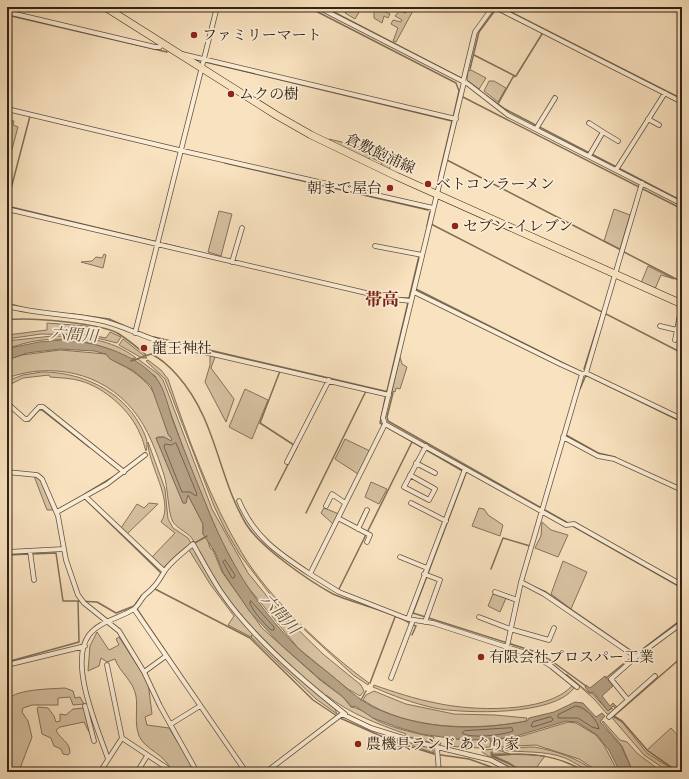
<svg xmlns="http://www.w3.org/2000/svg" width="689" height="779" font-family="'IM FELL Double Pica','Noto Serif JP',serif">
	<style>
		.green { fill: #d7c2a2; stroke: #84725b }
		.water { fill: #b5a185; stroke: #806f58 }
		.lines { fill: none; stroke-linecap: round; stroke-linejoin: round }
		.shore { stroke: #72624c; stroke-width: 1 }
		.stream { stroke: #806f58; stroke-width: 1.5 }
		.street-casing { stroke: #62533f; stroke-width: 5.5 }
		.primary-casing { stroke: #302314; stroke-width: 8 }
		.street { stroke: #fbecd5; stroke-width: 4 }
		.primary { stroke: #f9e2bf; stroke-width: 7 }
		.poi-dot { fill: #8f2418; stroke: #fbecd5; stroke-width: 1.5 }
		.labels { text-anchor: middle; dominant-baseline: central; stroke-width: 3.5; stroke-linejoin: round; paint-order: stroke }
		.poi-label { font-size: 15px; fill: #302314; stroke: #fbecd5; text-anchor: start }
		.street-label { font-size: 15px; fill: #302314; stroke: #fbecd5 }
		.water-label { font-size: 16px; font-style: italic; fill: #5f4f3c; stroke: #fbecd5 }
		.quarter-label { font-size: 17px; font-weight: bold; fill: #7a1f14; stroke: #fbecd5 }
	</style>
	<rect width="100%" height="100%" fill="#f9e2bf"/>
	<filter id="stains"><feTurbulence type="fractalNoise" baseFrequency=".005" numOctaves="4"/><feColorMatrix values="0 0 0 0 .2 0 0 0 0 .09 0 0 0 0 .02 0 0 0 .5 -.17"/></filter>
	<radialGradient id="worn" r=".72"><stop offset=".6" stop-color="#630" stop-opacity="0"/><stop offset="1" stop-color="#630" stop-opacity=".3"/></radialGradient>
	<path class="green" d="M348,7H362L355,19L345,13Z
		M367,7H376L390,14L388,18L384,16L382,23L374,18V11Z
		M401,7H415L396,42L393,41L398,28L391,24L393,20L401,22L402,20L395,16L399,11L406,13Z
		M471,70L486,78L479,89L467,80L468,71Z
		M489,81H494L506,88L498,102L484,91Z
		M7,120L14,121L13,125L18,127L11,153L7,152Z
		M329,139L379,151L393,157L389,170L381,166L382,163L370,157L368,161L329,141Z
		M614,209L630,215L620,249L604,241Z
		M219,211L232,214L221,256L208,252Z
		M104,254L106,255L103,268L81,262L92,261L96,257L102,258Z
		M648,266L674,279L661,275L655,289L641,283Z
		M47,323L86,326L90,327L92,331L86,334L106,338L110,332L121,337L117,343L85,335L41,334L7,339V335L47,330Z
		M52,336C81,336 112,339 136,358L130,359C91,338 50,332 7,349V341Z
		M123,339L147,358H142L119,345Z
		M60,350L106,354C112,362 124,365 132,371C159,389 158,405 168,434L172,439L171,441L164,437H157L156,438L183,503H186L187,495L189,497L203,524V534L207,538L210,548L213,550L222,572L262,628L320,680L343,697L351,707C360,708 367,714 373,718C386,727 418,734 434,737L433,741L441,743L440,745L405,736L406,734C377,724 351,714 326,695L325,697C289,664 250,630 222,590C211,574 203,556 193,540C188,532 179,530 173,522C168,514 168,487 164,475C157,453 148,428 133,410C102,372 51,362 7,378V360L22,355Z
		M210,355L215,357L211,368L234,399L226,422L205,382L210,365Z
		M400,357L402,364L407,367L400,389L396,388L395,392L392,391Z
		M138,359L158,374L163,380L212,509L248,573L279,611L323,654L361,685L364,691L360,696L348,689L298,648L242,580L219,536L191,469L160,384L155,376L133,361Z
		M148,360L161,370L168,379C188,438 210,500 242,553C268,597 327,653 369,683L368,685L353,675L279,606L240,555L226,531L214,506L165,379L146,361Z
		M42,372C81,372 121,390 140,425C145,434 149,442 146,451C144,446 143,439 140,434C131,411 105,388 81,381C71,378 61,378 50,377L49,375L23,378L7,386V381L23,375Z
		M245,389L268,400L252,439L229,427Z
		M345,439L370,451L358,474L335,459Z
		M148,442L165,489L168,519L173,528L188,538L191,543L163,568L152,557L175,533L161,522C175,502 147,463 148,442Z
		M34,476L40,479L53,510H47Z
		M371,482L387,489L379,504L365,497Z
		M149,503L158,504L127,534L121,528L137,504L144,508Z
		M324,508L339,514L333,524L321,513Z
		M479,508L484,509L488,515L503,525L500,536L472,526Z
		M542,522L551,530L568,535L558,557L535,548L541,536Z
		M192,547C204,565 214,584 227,601C258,642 298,675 335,709L337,714L316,699L251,637L252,635L251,637L228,625L234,616L210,584L189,550Z
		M563,561L587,572L571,609L551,594Z
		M493,594L506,598L500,612L488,606Z
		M97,632L109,650L119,645L116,639L119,637L148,682L152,714L145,717L147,725L169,728L190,762L193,772H172C166,754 145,750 139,736C134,723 138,709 136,696C133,680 120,673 115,659L107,662L101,658L99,666L88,671L90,646Z
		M566,674L589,693H592L608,711L612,708L614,711L609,714H607L594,699Z
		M374,685C394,692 415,699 436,703C471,711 546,714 572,686L574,688C554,716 465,714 434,708C413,703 393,696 373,687Z
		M65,688L73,691L75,698L80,697L84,704L73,705L70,697L58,698V705H32L23,708L22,712L28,721L32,737L19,771L7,772L8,699C18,689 50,689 65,688Z
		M374,691L406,704L454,714L495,715L527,718L526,721C476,731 407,730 363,700L366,695Z
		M39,707L48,708L54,716L56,722L60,721V714L66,715L73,709L84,708L91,731L89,732L84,722L60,727L56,730C60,740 70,741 70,753L68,755L63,754L61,749L54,746L51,738L42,734L37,708Z
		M612,716L622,722L647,753L672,769L673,768L647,750L671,728L682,740V772H675L678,765L673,772H669L644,755L613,719Z
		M603,721L620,740L627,742L638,754L662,772H633L622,746L602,722Z
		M568,722L576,723L596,735L604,745L618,772H599L579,759L536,745L495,747L496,744L501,741L492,742V740L522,736Z
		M393,737L432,748L434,753L392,739Z
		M451,739L491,740L490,747L476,748L461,745L458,747L446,745Z
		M534,747C557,751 577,758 596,772C586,772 575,762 565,758C544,750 523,753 502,750V748Z
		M495,749L510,754H492L491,752V756L511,765L521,772C518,772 484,754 482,752L483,750Z
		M519,754L545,756L533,772C520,772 507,761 494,756Z"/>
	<path class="water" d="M62,340C93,341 134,353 156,378C165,389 168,407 173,421C183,448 194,475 205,502C227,558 254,604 297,647C307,657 320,666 331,675C344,686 358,699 373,707C421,730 476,731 527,721L529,718L554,712L575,702L583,703L596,717L602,713L605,716L600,722L621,746L633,772H620L609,750L597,735L577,722L566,721L510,738L471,740L449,738L421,734L397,727L373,718L355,706L352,707L343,697L320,679L280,644L250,612L223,572L215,552L203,534V524L188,495L186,503H183L156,438L164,437L171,441L172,439L168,434L151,386L134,371L110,359L106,354L94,351L60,349L27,353L7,360V350L10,348L39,342Z
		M605,676L613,686L602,696L610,706L613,703L617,707L615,708L613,706L608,711L593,692L590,693L585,687L586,685L590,688Z"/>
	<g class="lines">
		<path class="shore" d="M176,443L197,494L196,496L190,492H182L164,447L165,444L171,445Z
			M225,560L235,575L234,578H232L223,562Z
			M251,601L274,627V630H271C263,622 255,614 250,604Z
			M576,706C585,706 599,722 599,729L592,727L578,718H558V715Z
			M551,717L553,719L552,721L533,727L531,726L533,722Z
			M512,728L513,731C504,735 470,739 462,733L464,731Z"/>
		<path class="stream" d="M308,7L456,83L459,91L453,118
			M324,7L461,78
			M501,7L682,99
			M7,15L167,52
			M474,55L515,76
			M193,59L452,121
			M470,69L479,32L496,9
			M469,83L505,109L682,201
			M461,96L682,209
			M498,104L513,77L516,76L542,34
			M447,160L621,250
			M225,163L428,210
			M439,176L452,121
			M7,204L30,116
			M7,206L182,248
			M431,224L682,353
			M427,226L430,212
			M624,252L682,282
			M416,289L577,370
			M398,298H409
			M7,303L24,308
			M72,314L109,319L134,330
			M7,320C28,317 102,323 119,334C128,340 138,348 146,355
			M154,337L393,393L387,417L388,421L568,523
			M131,361L151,354C162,359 169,366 177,375C217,420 217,475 246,524C260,547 309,581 333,594C342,598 352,601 361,604C372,608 402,617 409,623
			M584,369L602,312
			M580,389L586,375L682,422
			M387,391L419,256
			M386,394L380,423L466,473L413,613L536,652L553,662L586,686
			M24,420L29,421L39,410H42L89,447
			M566,435L598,453L615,457
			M275,490L297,447L260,423L280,371
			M85,494L113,477
			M84,498L161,573
			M306,513L366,391
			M571,525L682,588
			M186,548L207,536
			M7,555L56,553L63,601H77
			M491,569L503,538L530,546
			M532,586L546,592L636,654
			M155,589L250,638L313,700L337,716
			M339,589L412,442
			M137,609L202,705
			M412,635L416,626L413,625
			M636,654L682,619
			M7,662L79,642L78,601L97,602L116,613L134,606L142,595
			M606,678L633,656
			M370,683L395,617
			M7,688L9,690L7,694
			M361,700L366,691
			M340,718L392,741L434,754L469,759L505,772
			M492,752V756L509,763L522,772
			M492,755C525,753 556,753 585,772
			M440,764L442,772
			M672,768L648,751L622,721L614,716L682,657
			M246,769L249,772"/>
		<defs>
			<path id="street" d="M318,7L468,84L508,115L682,204
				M495,7L682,102
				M7,12L155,47H160L162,43
				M182,54L456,119
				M463,82L475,32L493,7
				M464,82L383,418L385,424L310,574L339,592L408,619L433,623L507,647L521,582L582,374
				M7,109L179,150L433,208
				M648,119L659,125
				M536,129L555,98
				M603,132L618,141
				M589,156L603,132L589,123
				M616,170L665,93
				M7,209L392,299L411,301
				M375,246L422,255
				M232,262L242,228
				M414,292L560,364L582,374L586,373L682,419
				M7,306C38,314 67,314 98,320C121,324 142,337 165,343L389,395
				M660,326L677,330
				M135,333L217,7
				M675,340L682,304
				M586,373L642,183
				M7,403L25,419H28L39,407H43L124,472
				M385,424L566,525L574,524L682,585
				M563,437L598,456L614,459L682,490
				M287,462L329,380
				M416,463L435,473
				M7,472L37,475L42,479L58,516L66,560L78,595L84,603L119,631L144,672L160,706L197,772
				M410,475L435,489L429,500L404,487L426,446
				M86,497L164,571
				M239,501C254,537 278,553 310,574
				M411,503L446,521
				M326,506L332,494L345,503
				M57,512L107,484L145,455
				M338,518L370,535L367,542
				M358,529L367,510
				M30,551L34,580
				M7,552L64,549
				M400,557L427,568
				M424,574L440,580L425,622
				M521,582L544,594L636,657L682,623
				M495,592L517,600
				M134,609L246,772
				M479,617L510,629L549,640L554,628
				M408,619L465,469
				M507,647L535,656L551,666L577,687
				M7,665L85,646
				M107,665L122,738
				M144,672L166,656
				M391,678L413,620
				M628,700L655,676
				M85,706L94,741
				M609,717L628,700L611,679L636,657
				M171,724L200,706
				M437,748L439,772
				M108,759C98,729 68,663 89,635C100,621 120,618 134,609C139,605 141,599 145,595C155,587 158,582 164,572C170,562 184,552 193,544C202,560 211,577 221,592C250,635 303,681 345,714
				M100,772L122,738L167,768L168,772
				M137,772L147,756
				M266,772L342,714L371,728L416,742L491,760L513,772"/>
			<path id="primary" d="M105,7L276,115L311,135L396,176L682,304"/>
		</defs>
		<use href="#street" class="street-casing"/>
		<use href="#primary" class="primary-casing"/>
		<use href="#street" class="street"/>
		<use href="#primary" class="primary"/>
	</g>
	<g class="poi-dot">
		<circle cx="194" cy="35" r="4"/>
		<circle cx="231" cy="94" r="4"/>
		<circle cx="428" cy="184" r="4"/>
		<circle cx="390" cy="188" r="4"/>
		<circle cx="455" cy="226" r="4"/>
		<circle cx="144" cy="348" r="4"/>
		<circle cx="481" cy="657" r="4"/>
		<circle cx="358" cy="744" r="4"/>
	</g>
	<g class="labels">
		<g class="poi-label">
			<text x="202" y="35">ファミリーマート</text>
			<text x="239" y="94">ムクの樹</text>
			<text x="436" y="184">ベトコンラーメン</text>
			<text x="382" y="188" text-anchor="end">朝まで屋台</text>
			<text x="463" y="226">セブン-イレブン</text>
			<text x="152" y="348">龍王神社</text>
			<text x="489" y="657">有限会社プロスパー工業</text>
			<text x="366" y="744">農機具ランド あぐり家</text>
		</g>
		<g class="street-label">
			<text transform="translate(380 154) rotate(25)">倉敷飽浦線</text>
		</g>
		<g class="water-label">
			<text transform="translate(74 335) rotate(4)">六間川</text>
			<text transform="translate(280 614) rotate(48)">六間川</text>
		</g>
		<g class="quarter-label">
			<text x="382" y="299">帯高</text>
		</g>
	</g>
	<rect width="689" height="779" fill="none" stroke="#f9e2bf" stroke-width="24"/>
	<rect x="8" y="8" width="673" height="763" fill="none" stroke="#302314" stroke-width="2"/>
	<rect x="12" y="12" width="665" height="755" fill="none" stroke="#302314"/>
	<rect width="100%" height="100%" filter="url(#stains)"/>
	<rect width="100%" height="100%" fill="url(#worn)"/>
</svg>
